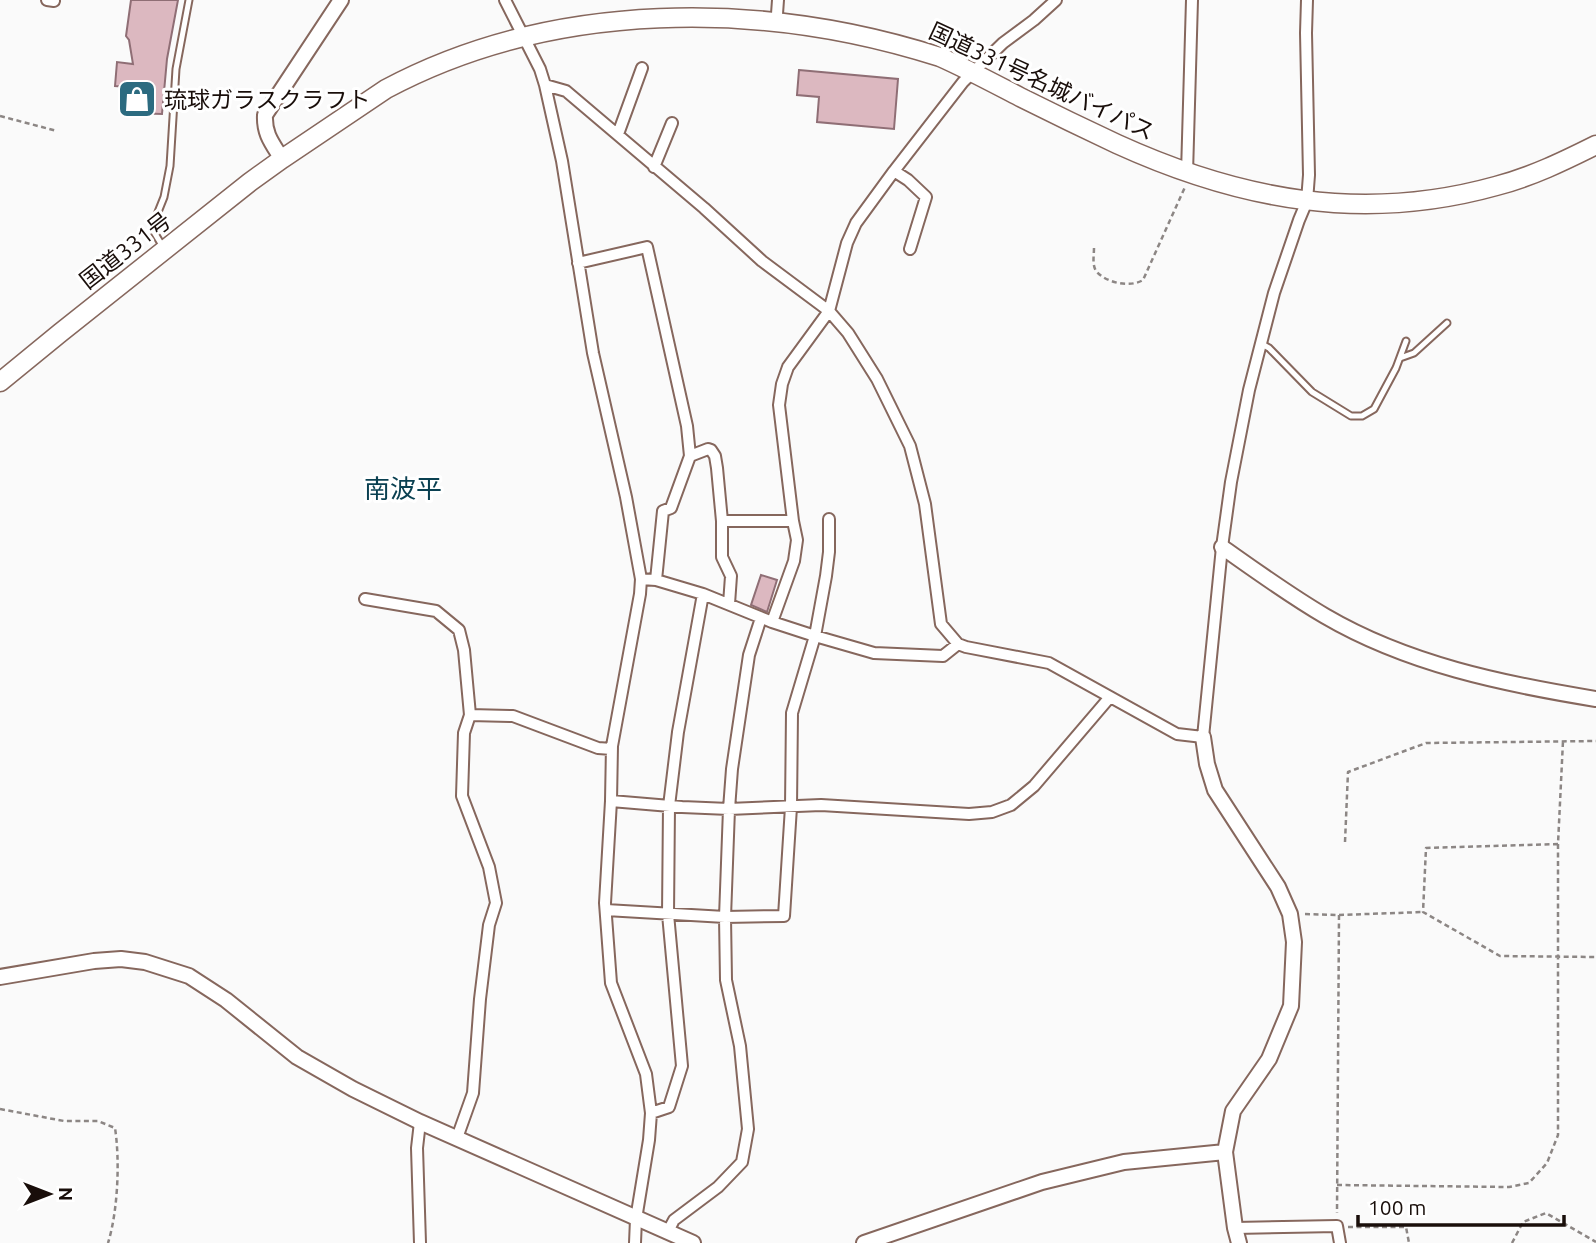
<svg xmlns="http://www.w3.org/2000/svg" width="1596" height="1243" font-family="Ubuntu,'Noto Sans JP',sans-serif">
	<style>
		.building { fill: #dcb8c0; stroke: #8f6e75; stroke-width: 2 }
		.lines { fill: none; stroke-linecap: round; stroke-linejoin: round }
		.service-casing { stroke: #86675d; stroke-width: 9 }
		.minor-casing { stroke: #86675d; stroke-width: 14 }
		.tertiary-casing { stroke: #86675d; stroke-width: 18 }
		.trunk-casing { stroke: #86675d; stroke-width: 21 }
		.path { stroke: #8c8684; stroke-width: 2.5; stroke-dasharray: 5 3.5; stroke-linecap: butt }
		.service { stroke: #fff; stroke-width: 5 }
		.minor { stroke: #fff; stroke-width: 10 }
		.tertiary { stroke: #fff; stroke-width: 14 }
		.trunk { stroke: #fff; stroke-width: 18 }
		.labels { text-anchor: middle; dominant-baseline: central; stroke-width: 6; stroke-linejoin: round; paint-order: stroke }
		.street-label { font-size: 23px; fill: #190e0a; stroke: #fff }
		.poi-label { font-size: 23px; fill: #190e0a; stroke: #fff; text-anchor: start }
		.quarter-label { font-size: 26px; fill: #0a4051; stroke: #fff }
	</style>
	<rect width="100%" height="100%" fill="#fafafa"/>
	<path class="building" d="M131,0H178L167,59L162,114L128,113L130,87L115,86L117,62L133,64L129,40L126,36Z
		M799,70L898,79L894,129L817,122L819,97L797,95Z
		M761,575L777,580L767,612L751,605Z"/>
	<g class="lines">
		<defs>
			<path id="service" d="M163,247L154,232V222L164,197L170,166L176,69L189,0
				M1260,343L1269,348L1312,392L1351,416H1362L1374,409L1396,368L1406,341
				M1400,358L1414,353L1447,323"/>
			<path id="minor" d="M47,0L54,1
				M505,0L540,69L545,85L562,161L593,353L626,497L641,579L640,594L612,746L611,801L605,903L611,983L646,1074L651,1113L649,1140L636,1219L635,1243
				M777,14L778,0
				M545,85L566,91L704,208L762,261L829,311L848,333L877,379L910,446L925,504L941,624L958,644L966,647L1049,663L1177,734L1203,737L1222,547L1231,482L1249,390L1274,293L1299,220L1307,201L1309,175L1306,33L1307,0
				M618,134L642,68
				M654,167L672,123
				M894,171L908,180L926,197L910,249
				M1187,173L1192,0
				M578,263L647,247L687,426L690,456
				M722,521H793
				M641,579L656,580L703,594L772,622L815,636L874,653L943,656L958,644
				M656,580L663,511L671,508L690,456L708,449L711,450L715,456L717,468L722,521V557L731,576L729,604
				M365,599L436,611L459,630L464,650L470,715L464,733L462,796L489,867L496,903L489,925L480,999L473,1093L457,1138
				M772,622L794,561L797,540L793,521L779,405L782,384L788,367L829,311L847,243L856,223L894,171L963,82L1003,43L1034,20L1056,0
				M470,715L513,716L598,748L612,749
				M611,801L682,807L729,809L821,805L969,814L992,812L1011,805L1034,786L1110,697
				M606,910L725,917L784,916L791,807L792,713L815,636L826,576L829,552V519
				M651,1113L669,1107L682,1066L668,914L669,806L678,732L703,594
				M1235,1228L1337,1226L1340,1243
				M667,1233L674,1220L718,1187L742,1162L748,1129L740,1046L726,980L725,917L729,809L732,769L749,655L761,618
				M420,1243L417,1148L420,1122"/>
			<path id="tertiary" d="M282,159C272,143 264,134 265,115L341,0
				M1222,547C1256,571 1289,595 1325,616C1407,664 1503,684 1596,699
				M1203,737L1207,764L1215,790L1278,887L1290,914L1294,942L1291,1006L1269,1059L1233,1111L1225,1152L1235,1228L1239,1243
				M0,977L94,961L121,959L145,962L189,976L226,1000L297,1057L353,1089L420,1122L693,1243
				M864,1243L1042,1182L1124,1162L1225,1152"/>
			<path id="trunk" d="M0,382L60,333L250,182L282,159L386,89C553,0 762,0 940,57C967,69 993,83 1020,97C1052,113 1085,129 1117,144C1240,200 1363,223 1496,186C1531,177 1564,161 1596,145"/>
		</defs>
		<use href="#service" class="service-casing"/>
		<use href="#minor" class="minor-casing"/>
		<use href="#tertiary" class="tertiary-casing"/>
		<use href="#trunk" class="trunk-casing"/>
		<path class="path" d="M0,116L57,131
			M1094,248C1094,256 1092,264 1096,271C1106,283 1130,288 1143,280L1185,187
			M1345,842L1348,772L1426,743L1596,741
			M1558,844L1426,848L1423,912L1500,956L1596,957
			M1305,914L1339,915L1337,1213
			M1339,915L1423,912
			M0,1109L64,1121H98L115,1128C120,1160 118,1211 108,1243
			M1337,1185L1509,1187L1529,1183L1547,1163L1558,1135V844L1563,741
			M1348,1227H1406L1409,1243
			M1512,1243L1523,1222L1546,1213L1596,1242"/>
		<use href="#service" class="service"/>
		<use href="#minor" class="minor"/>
		<use href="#tertiary" class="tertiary"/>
		<use href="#trunk" class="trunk"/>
	</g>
	<defs>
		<symbol id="shop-square" viewBox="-11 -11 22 22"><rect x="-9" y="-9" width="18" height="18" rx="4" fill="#2c6b80" stroke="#fff"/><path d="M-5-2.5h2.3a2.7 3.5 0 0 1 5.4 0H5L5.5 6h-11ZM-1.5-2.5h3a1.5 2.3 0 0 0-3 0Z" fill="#fff"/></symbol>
	</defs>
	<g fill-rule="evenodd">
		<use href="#shop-square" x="115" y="77" width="44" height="44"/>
	</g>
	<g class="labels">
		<g class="street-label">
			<text transform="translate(1042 81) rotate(25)">国道331号名城バイパス</text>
			<text transform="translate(125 250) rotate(-38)">国道331号</text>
		</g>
		<g class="poi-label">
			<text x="164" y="99">琉球ガラスクラフト</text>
		</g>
		<g class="quarter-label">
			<text x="403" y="488">南波平</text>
		</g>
	</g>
	<g transform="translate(49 1194) rotate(90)" stroke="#ffffff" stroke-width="5" paint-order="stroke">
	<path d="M0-5L12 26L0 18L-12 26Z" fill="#190e0a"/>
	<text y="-10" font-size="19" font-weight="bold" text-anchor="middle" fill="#190e0a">N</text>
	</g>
	<path d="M1358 1215v10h206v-10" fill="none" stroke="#190e0a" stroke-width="3.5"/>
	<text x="1368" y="1215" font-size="21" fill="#190e0a" stroke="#ffffff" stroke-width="5" paint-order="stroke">100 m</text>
</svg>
